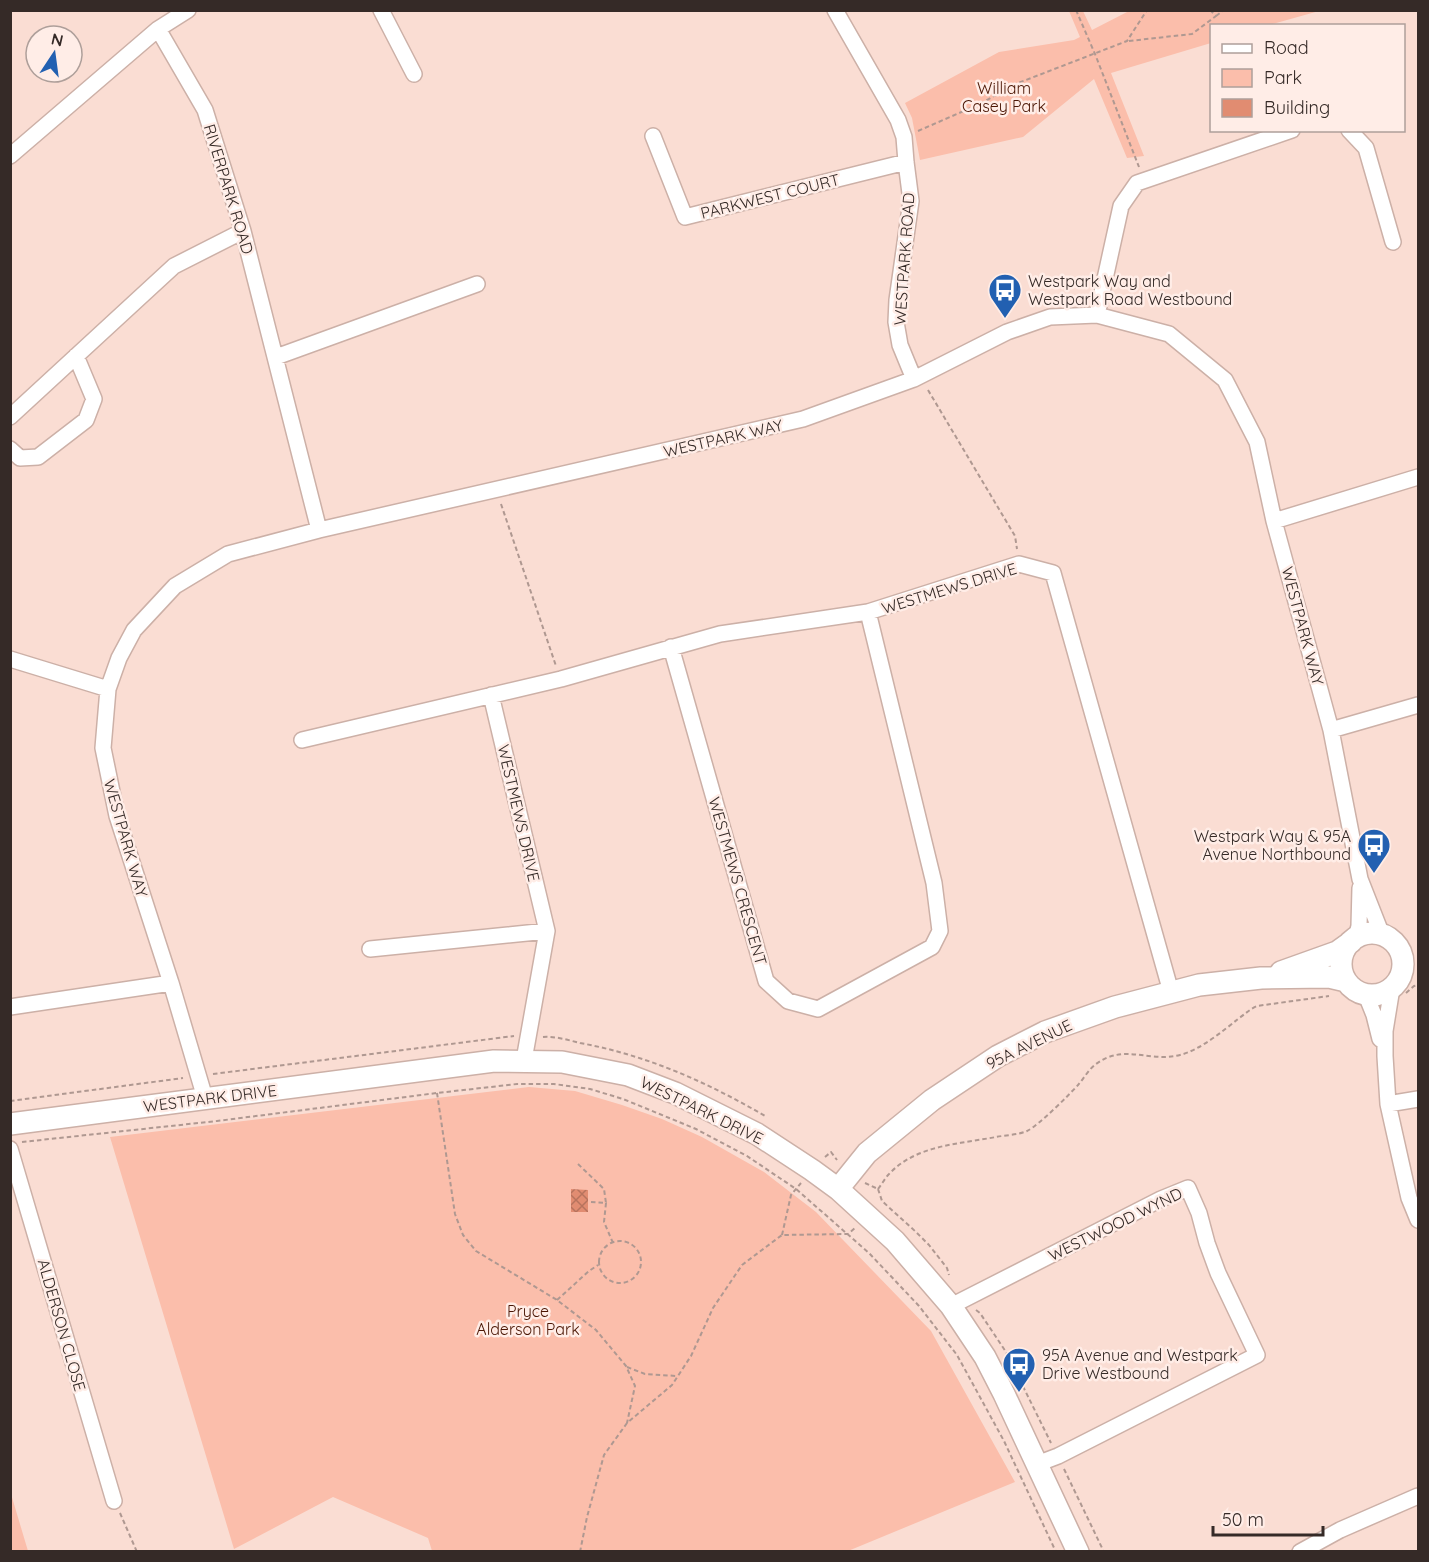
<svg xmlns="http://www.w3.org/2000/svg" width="1429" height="1562" font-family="Quicksand,sans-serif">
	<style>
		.park { fill: #fbbeab }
		.building { fill: url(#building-cross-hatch) }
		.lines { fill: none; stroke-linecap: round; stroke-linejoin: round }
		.street-casing { stroke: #ccb0a7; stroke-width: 18 }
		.secondary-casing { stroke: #ccb0a7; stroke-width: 24 }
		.path { stroke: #af9891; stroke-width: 2; stroke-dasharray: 4.5 3; stroke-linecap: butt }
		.street { stroke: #fff; stroke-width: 15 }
		.secondary { stroke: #fff; stroke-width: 21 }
		.labels { text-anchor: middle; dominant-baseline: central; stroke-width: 5; stroke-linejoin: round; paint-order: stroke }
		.park-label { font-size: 16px; fill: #4b1604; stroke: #ffede7 }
		.street-label { font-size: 16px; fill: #352a27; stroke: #ffede7 }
		.poi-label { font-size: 16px; fill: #352a27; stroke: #ffede7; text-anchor: start }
	</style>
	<defs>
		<pattern id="building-cross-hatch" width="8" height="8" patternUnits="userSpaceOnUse" patternTransform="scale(1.5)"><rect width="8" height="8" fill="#e18c71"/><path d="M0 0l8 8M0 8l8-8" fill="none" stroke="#b7735d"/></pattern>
	</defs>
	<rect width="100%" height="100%" fill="#faddd3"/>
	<path class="park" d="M1069,11H1083L1092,30L1129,11H1319L1269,25L1212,26L1211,43L1111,73L1144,156L1127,158L1094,79L1023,137L920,160L912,118L905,103L999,52L1074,40L1080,37Z
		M529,1087L575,1091L622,1105L662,1119L702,1137L764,1172L816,1212L931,1331L1015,1482L848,1551H432L428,1538L333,1497L234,1549L110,1137Z
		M10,1494H11L28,1551H11Z"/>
	<path class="building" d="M571,1189L588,1190V1212H571Z"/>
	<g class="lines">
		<defs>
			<path id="street" d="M381,10L414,74
				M835,10L898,120L904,137L906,162L911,201L897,300L896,322L900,345L914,379
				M158,29L205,110L243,231L319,530
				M1349,130L1366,148L1393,242
				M653,136L685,217L906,162
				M10,156L158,29L188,10
				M1097,315L1121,206L1137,183L1292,130
				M276,357L477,284
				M10,417L174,266L243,231
				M10,449L20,458L38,457L86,420L94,399L76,356
				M1274,521L1418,477
				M671,647L766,981L788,1001L818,1009L932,947L940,931L934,883L868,612
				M10,659L108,689
				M491,695L547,931L524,1060
				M1331,730L1418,705
				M302,740L561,679L720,634L868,612L1019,564L1053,573L1171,992
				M1356,938L1359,926L1360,888
				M370,949L547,931
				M1392,988L1385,1031V1056L1388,1104L1409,1198L1418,1220
				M1366,995L1374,1015L1380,1039
				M10,1007L171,983
				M205,1098L171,983L117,816L103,748L108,689L119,658L134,630L175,586L228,554L319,530L803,419L914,379L1007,332L1050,317L1097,315L1169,334L1225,380L1257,442L1274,521L1331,730L1360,879L1382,935
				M1388,1104L1418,1099
				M10,1149L114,1501
				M951,1306L1161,1199L1188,1188L1199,1213L1207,1243L1218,1273L1257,1355L1058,1456L1037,1464
				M1300,1552L1340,1530L1418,1496"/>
			<path id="secondary" d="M1341 964a31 31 0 1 1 62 0a31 31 0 1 1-62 0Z
				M1281,972L1337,952L1351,942
				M10,1124L494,1061L562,1062L628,1075L675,1093L757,1134L812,1170L838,1189L895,1241L951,1306L985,1357L1004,1394L1078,1552
				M838,1189L867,1153L932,1100L998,1056L1045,1032L1115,1007L1199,985L1261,978L1329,977L1346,981"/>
		</defs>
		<use href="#street" class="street-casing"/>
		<use href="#secondary" class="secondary-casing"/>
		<path class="path" d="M1076,10L1095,54L1139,167
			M1216,16L1224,10
			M1129,41L1192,34L1216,16L1210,10
			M918,131L982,103L1013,85L1127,41L1147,10
			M928,390L1015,536L1017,549
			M501,504L556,666
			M1406,993L1414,986L1418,985
			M543,1037C555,1036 568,1040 580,1043C646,1055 707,1082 765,1116
			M213,1074L514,1036
			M437,1093L455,1214L463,1235L476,1251L557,1300L596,1330L626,1366L635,1386L627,1423
			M10,1101L183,1078
			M22,1142L217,1121L437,1093L517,1084H554L590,1089L623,1099L696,1129L747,1156L796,1189L869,1253L919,1306L957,1355L1004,1441L1056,1552
			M825,1157L831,1152L837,1160
			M578,1164L604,1189L606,1203
			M865,1183L878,1189
			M878,1189C882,1184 885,1178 889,1174C916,1145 959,1144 996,1137C1006,1135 1018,1135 1027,1131C1038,1126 1069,1095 1078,1085C1084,1078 1089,1069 1096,1064C1124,1043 1150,1063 1180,1055C1200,1050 1223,1031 1238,1019C1245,1014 1250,1009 1257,1006L1329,996
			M878,1189L882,1201L916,1232L929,1245L947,1268L949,1275
			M591,1202L606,1203L604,1222L613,1243
			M782,1235L791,1195L801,1183
			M599 1262a21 21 0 1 1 42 0a21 21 0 1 1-42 0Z
			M557,1300L589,1271L598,1265
			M976,1310L980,1313L1006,1352L1051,1443
			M627,1367L645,1374L677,1376
			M1064,1469L1104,1552
			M120,1513L137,1552
			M580,1552L587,1517L604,1455L627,1423L672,1385L691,1356L713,1308L742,1265L782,1235L848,1234L855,1228"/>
		<use href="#street" class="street"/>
		<use href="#secondary" class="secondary"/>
	</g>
	<defs>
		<symbol id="bus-pin" viewBox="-11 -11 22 30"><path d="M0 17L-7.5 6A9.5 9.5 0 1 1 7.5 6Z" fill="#2260b1" stroke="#ffede7"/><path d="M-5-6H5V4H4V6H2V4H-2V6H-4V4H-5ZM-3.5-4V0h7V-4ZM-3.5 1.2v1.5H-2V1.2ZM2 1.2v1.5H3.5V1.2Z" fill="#fff"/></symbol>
	</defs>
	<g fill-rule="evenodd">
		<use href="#bus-pin" x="986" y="271" width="38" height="52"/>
		<use href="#bus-pin" x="1355" y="826" width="38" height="52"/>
		<use href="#bus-pin" x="1000" y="1345" width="38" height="52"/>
	</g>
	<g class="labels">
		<g class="park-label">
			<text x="1004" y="88">William<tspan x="1004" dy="18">Casey Park</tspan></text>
			<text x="528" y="1311">Pryce<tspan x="528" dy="18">Alderson Park</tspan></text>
		</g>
		<g class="street-label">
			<text transform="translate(229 189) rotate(73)">RIVERPARK ROAD</text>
			<text transform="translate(770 196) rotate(-14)">PARKWEST COURT</text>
			<text transform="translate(904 259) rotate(-86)">WESTPARK ROAD</text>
			<text transform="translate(723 438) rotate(-13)">WESTPARK WAY</text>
			<text transform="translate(949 588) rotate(-17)">WESTMEWS DRIVE</text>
			<text transform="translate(1303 626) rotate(75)">WESTPARK WAY</text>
			<text transform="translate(519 813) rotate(77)">WESTMEWS DRIVE</text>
			<text transform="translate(126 838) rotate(74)">WESTPARK WAY</text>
			<text transform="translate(738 881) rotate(74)">WESTMEWS CRESCENT</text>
			<text transform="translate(1029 1044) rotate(-26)">95A AVENUE</text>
			<text transform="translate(210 1098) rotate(-7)">WESTPARK DRIVE</text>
			<text transform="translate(702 1110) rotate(26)">WESTPARK DRIVE</text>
			<text transform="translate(1115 1224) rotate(-26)">WESTWOOD WYND</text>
			<text transform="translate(62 1325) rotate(74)">ALDERSON CLOSE</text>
		</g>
		<g class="poi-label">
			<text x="1028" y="281">Westpark Way and<tspan x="1028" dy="18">Westpark Road Westbound</tspan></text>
			<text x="1351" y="836" text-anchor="end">Westpark Way &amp; 95A<tspan x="1351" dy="18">Avenue Northbound</tspan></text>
			<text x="1042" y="1355">95A Avenue and Westpark<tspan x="1042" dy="18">Drive Westbound</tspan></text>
		</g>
	</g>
	<rect width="1429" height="1562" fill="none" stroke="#352a27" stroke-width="24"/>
	<rect x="1210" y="24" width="195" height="108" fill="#ffede7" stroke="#ae9f9a" stroke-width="1.5"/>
	<rect x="1222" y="44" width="30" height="9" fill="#ffffff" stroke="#ae9f9a" stroke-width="1.5"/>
	<text x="1264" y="54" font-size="18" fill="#352a27">Road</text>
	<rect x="1222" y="69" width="30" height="18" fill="#fbbeab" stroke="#ae9f9a" stroke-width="1.5"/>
	<text x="1264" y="84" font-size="18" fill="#352a27">Park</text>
	<rect x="1222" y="99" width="30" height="18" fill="#e18c71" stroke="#ae9f9a" stroke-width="1.5"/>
	<text x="1264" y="114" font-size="18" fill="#352a27">Building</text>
	<g transform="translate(54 54) rotate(13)"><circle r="28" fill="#ffede7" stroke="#ae9f9a" stroke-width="1.5"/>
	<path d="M0-4.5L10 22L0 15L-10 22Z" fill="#2260b1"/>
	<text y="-9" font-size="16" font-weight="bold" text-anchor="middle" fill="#352a27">N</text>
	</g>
	<path d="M1213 1526v9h110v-9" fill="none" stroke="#352a27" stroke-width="3"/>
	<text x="1222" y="1526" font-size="18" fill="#352a27" stroke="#ffede7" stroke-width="4.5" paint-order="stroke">50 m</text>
</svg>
